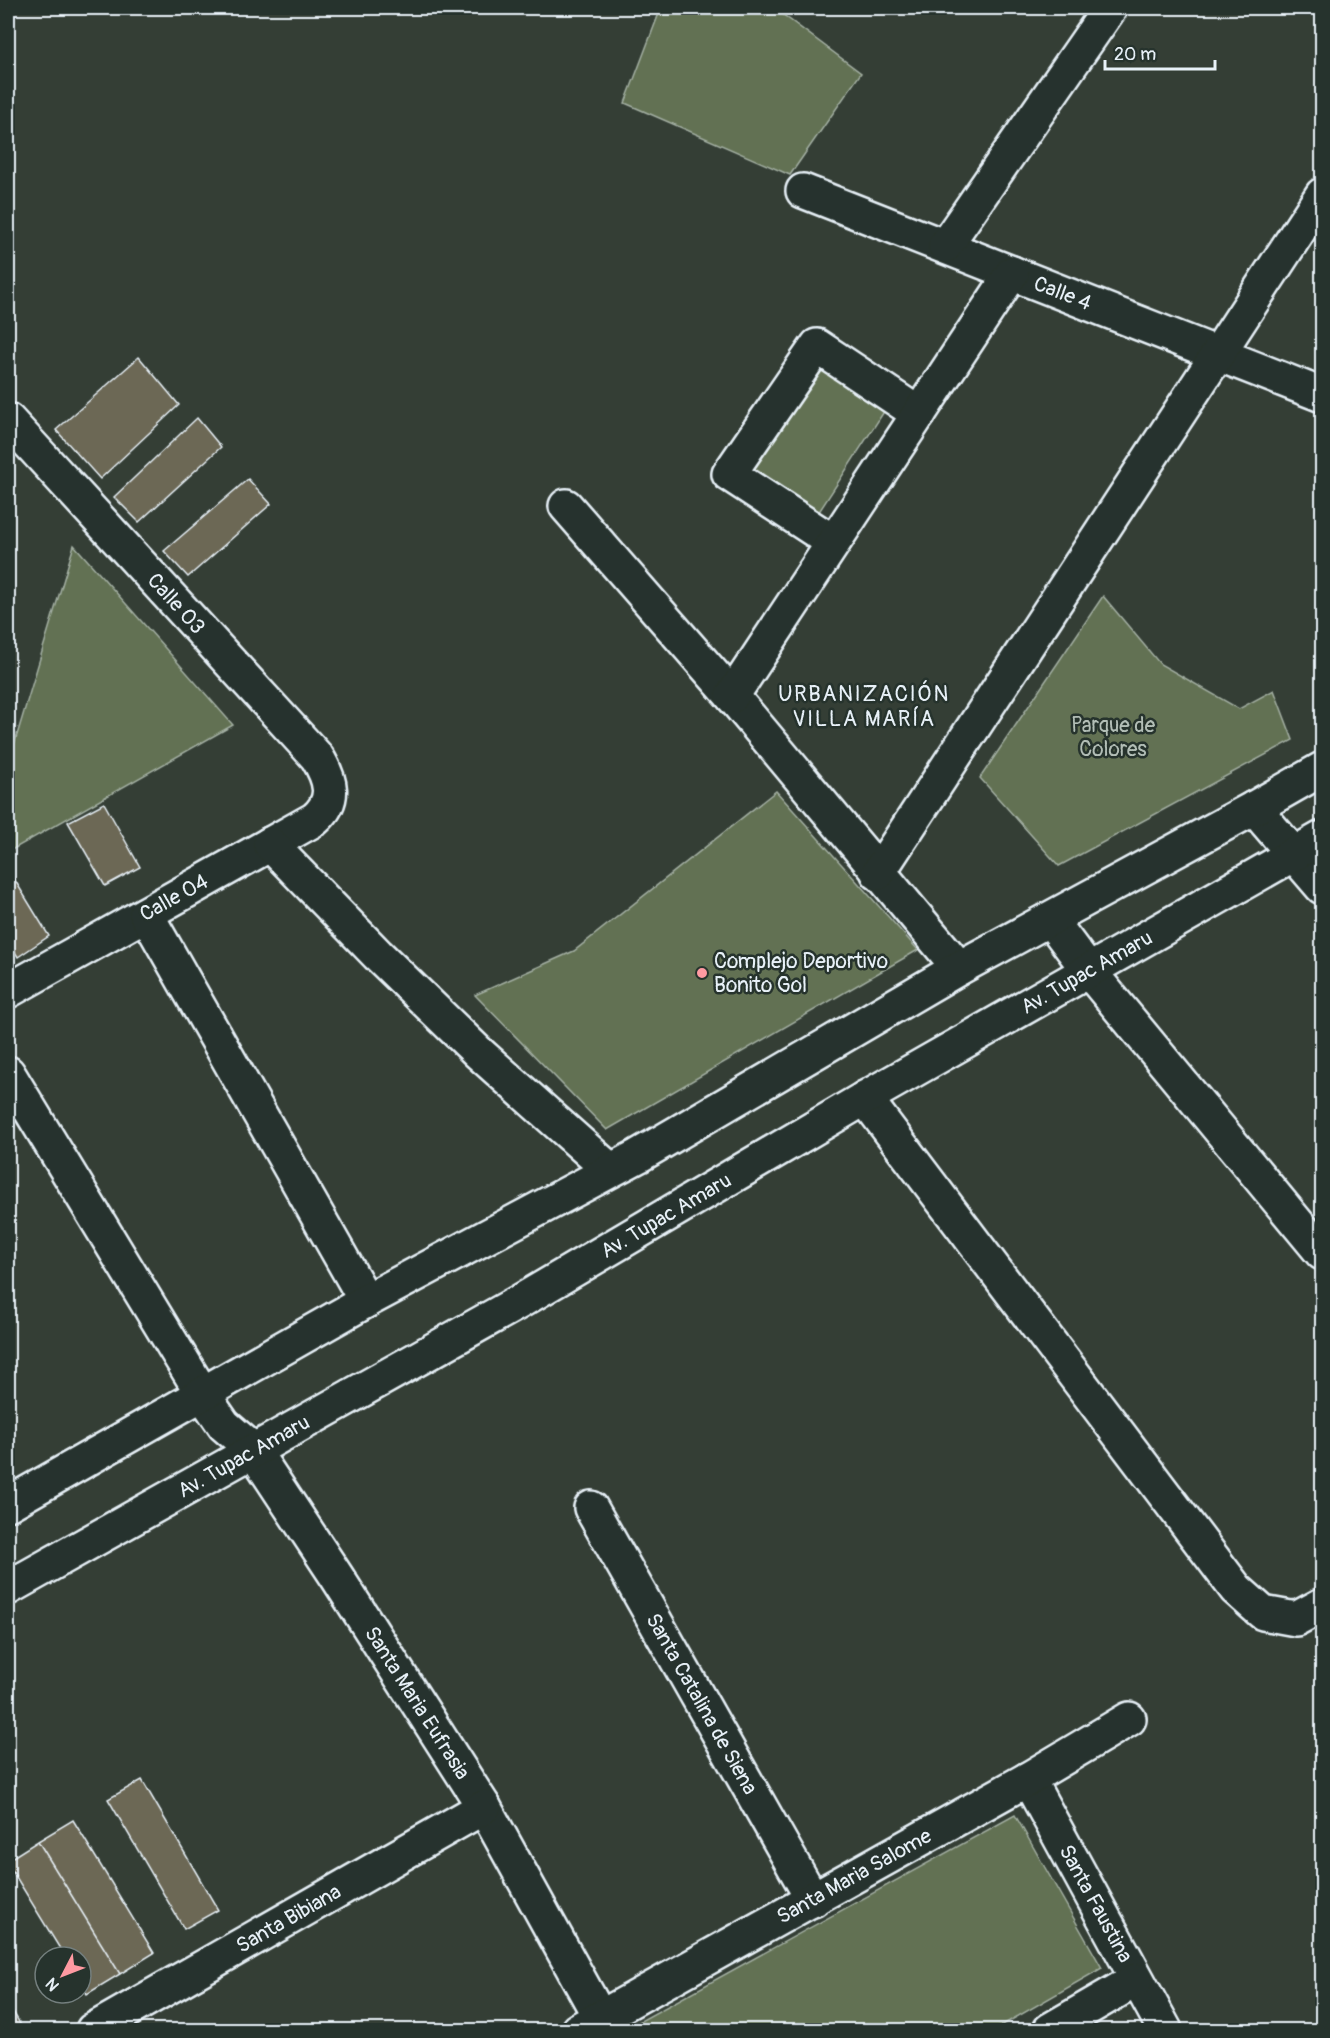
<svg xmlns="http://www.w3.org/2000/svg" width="1330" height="2038" font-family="Pangolin,sans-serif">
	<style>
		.green { fill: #627152; stroke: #a5b1a5; stroke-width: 1.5 }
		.building { fill: #6c6855; stroke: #e8f1f8; stroke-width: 1.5 }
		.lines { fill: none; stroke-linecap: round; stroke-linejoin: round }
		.minor-casing { stroke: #e8f1f8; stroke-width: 38 }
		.minor { stroke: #26332d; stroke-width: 33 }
		.poi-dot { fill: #ff9aa2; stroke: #26332d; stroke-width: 2 }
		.labels { text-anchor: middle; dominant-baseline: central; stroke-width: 5; stroke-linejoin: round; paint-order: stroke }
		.street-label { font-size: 21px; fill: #e8f1f8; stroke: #26332d }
		.park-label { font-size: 21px; fill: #b2beb6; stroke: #26332d }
		.poi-label { font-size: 21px; fill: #e8f1f8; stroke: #26332d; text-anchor: start }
		.neighbourhood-label { font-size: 22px; letter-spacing: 1.5px; fill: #e8f1f8; stroke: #26332d }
	</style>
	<rect width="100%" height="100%" fill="#343e35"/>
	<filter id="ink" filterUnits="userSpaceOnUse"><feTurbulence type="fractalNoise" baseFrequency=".0167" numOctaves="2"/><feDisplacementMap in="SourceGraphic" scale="12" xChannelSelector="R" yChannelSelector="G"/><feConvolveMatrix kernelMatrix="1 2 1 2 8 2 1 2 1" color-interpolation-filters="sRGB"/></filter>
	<g filter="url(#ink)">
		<path class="green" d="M661,8H774L861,73L790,175L625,103Z
			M820,364L887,407L813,521L747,477Z
			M74,545L233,725L8,852V765Z
			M1103,596L1160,664L1239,709L1274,690L1293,740L1059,866L980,778Z
			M776,791L918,950L607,1130L475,995L574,951Z
			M1015,1815L1102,1968L994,2030H638L635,2024Z"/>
		<path class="building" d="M139,357L179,405L100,479L56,430Z
			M197,418L221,447L139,522L114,497Z
			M248,479L271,504L188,577L164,551Z
			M104,803L140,867L105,886L68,822Z
			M8,869L49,936L18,957L8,940Z
			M142,1780L218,1910L184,1929L108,1799Z
			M73,1820L154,1953L120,1974L38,1841Z
			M38,1841L120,1974L87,1994L81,1984V1957H65L8,1864V1860Z
			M8,2003L23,2029L21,2030H8Z"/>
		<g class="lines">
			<defs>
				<g id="minor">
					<path id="s1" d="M803,191L1322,395"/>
					<path d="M945,246L1110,8"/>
					<path id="s2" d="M8,420L317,757C331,780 337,800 315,819L8,991"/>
					<path d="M566,506L732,696L959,968"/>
					<path d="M833,542L729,474L817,346L919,414"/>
					<path d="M732,696L1012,273"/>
					<path d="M1254,808L1322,887"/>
					<path d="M270,844L378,955L479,1053L610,1170"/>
					<path d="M878,873L1322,195"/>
					<path d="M146,914L366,1301"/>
					<path d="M1050,919L1088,970L1322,1253"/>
					<path id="s3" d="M8,1073L202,1393L224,1425L253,1450L337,1577L484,1807L607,2030"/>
					<path d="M865,1098L1236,1589L1263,1613L1296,1619L1322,1605"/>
					<path d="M8,1504L366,1301L638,1156L959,968L1254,808L1322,769"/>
					<path id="s4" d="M591,1508L813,1900"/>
					<path id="s5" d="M8,1588L519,1302L865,1098L1322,838"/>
					<path id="s6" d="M1028,1779L1165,2030"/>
					<path id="s7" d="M93,2030L484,1807"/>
					<path id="s8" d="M578,2030L1028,1779L1129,1719"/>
					<path d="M1050,2030L1136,1980"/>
				</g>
			</defs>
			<use href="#minor" class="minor-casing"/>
			<use href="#minor" class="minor"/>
		</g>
	</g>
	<circle class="poi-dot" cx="702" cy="973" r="6"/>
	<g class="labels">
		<g class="street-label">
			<text stroke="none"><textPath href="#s1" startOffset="279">Calle 4</textPath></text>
			<text stroke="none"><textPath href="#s2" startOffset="249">Calle 03</textPath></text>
			<text transform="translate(174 898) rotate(-29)">Calle 04</text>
			<text stroke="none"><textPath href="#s5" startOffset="1242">Av. Tupac Amaru</textPath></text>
			<text stroke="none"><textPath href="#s5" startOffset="756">Av. Tupac Amaru</textPath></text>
			<text stroke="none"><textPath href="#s5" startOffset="270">Av. Tupac Amaru</textPath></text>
			<text stroke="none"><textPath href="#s3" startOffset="753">Santa Maria Eufrasia</textPath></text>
			<text stroke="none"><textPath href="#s4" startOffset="225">Santa Catalina de Siena</textPath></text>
			<text stroke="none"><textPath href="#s8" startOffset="316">Santa Maria Salome</textPath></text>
			<text stroke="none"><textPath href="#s6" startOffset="142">Santa Faustina</textPath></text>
			<text stroke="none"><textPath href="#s7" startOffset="225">Santa Bibiana</textPath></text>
		</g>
		<g class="park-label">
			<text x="1113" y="725">Parque de<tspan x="1113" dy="24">Colores</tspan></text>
		</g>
		<g class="poi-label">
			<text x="714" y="961">Complejo Deportivo<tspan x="714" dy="24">Bonito Gol</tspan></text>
		</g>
		<g class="neighbourhood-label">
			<text x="864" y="694">URBANIZACIÓN<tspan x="864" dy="25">VILLA MARÍA</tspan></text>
		</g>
	</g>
	<rect width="1330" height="2038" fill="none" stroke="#26332d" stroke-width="30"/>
	<rect x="15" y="15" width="1300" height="2008" fill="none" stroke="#e8f1f8" stroke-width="2" filter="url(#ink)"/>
	<g transform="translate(63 1975) rotate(228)"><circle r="28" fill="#26332d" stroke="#747f7e" stroke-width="1.5"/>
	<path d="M0-4.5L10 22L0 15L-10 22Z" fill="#ff9aa2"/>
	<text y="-9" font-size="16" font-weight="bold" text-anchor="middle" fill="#e8f1f8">N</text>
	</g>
	<path d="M1105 60v9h110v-9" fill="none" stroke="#e8f1f8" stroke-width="3"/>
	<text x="1114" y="60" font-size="18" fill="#e8f1f8" stroke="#26332d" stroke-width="4.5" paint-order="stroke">20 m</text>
</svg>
